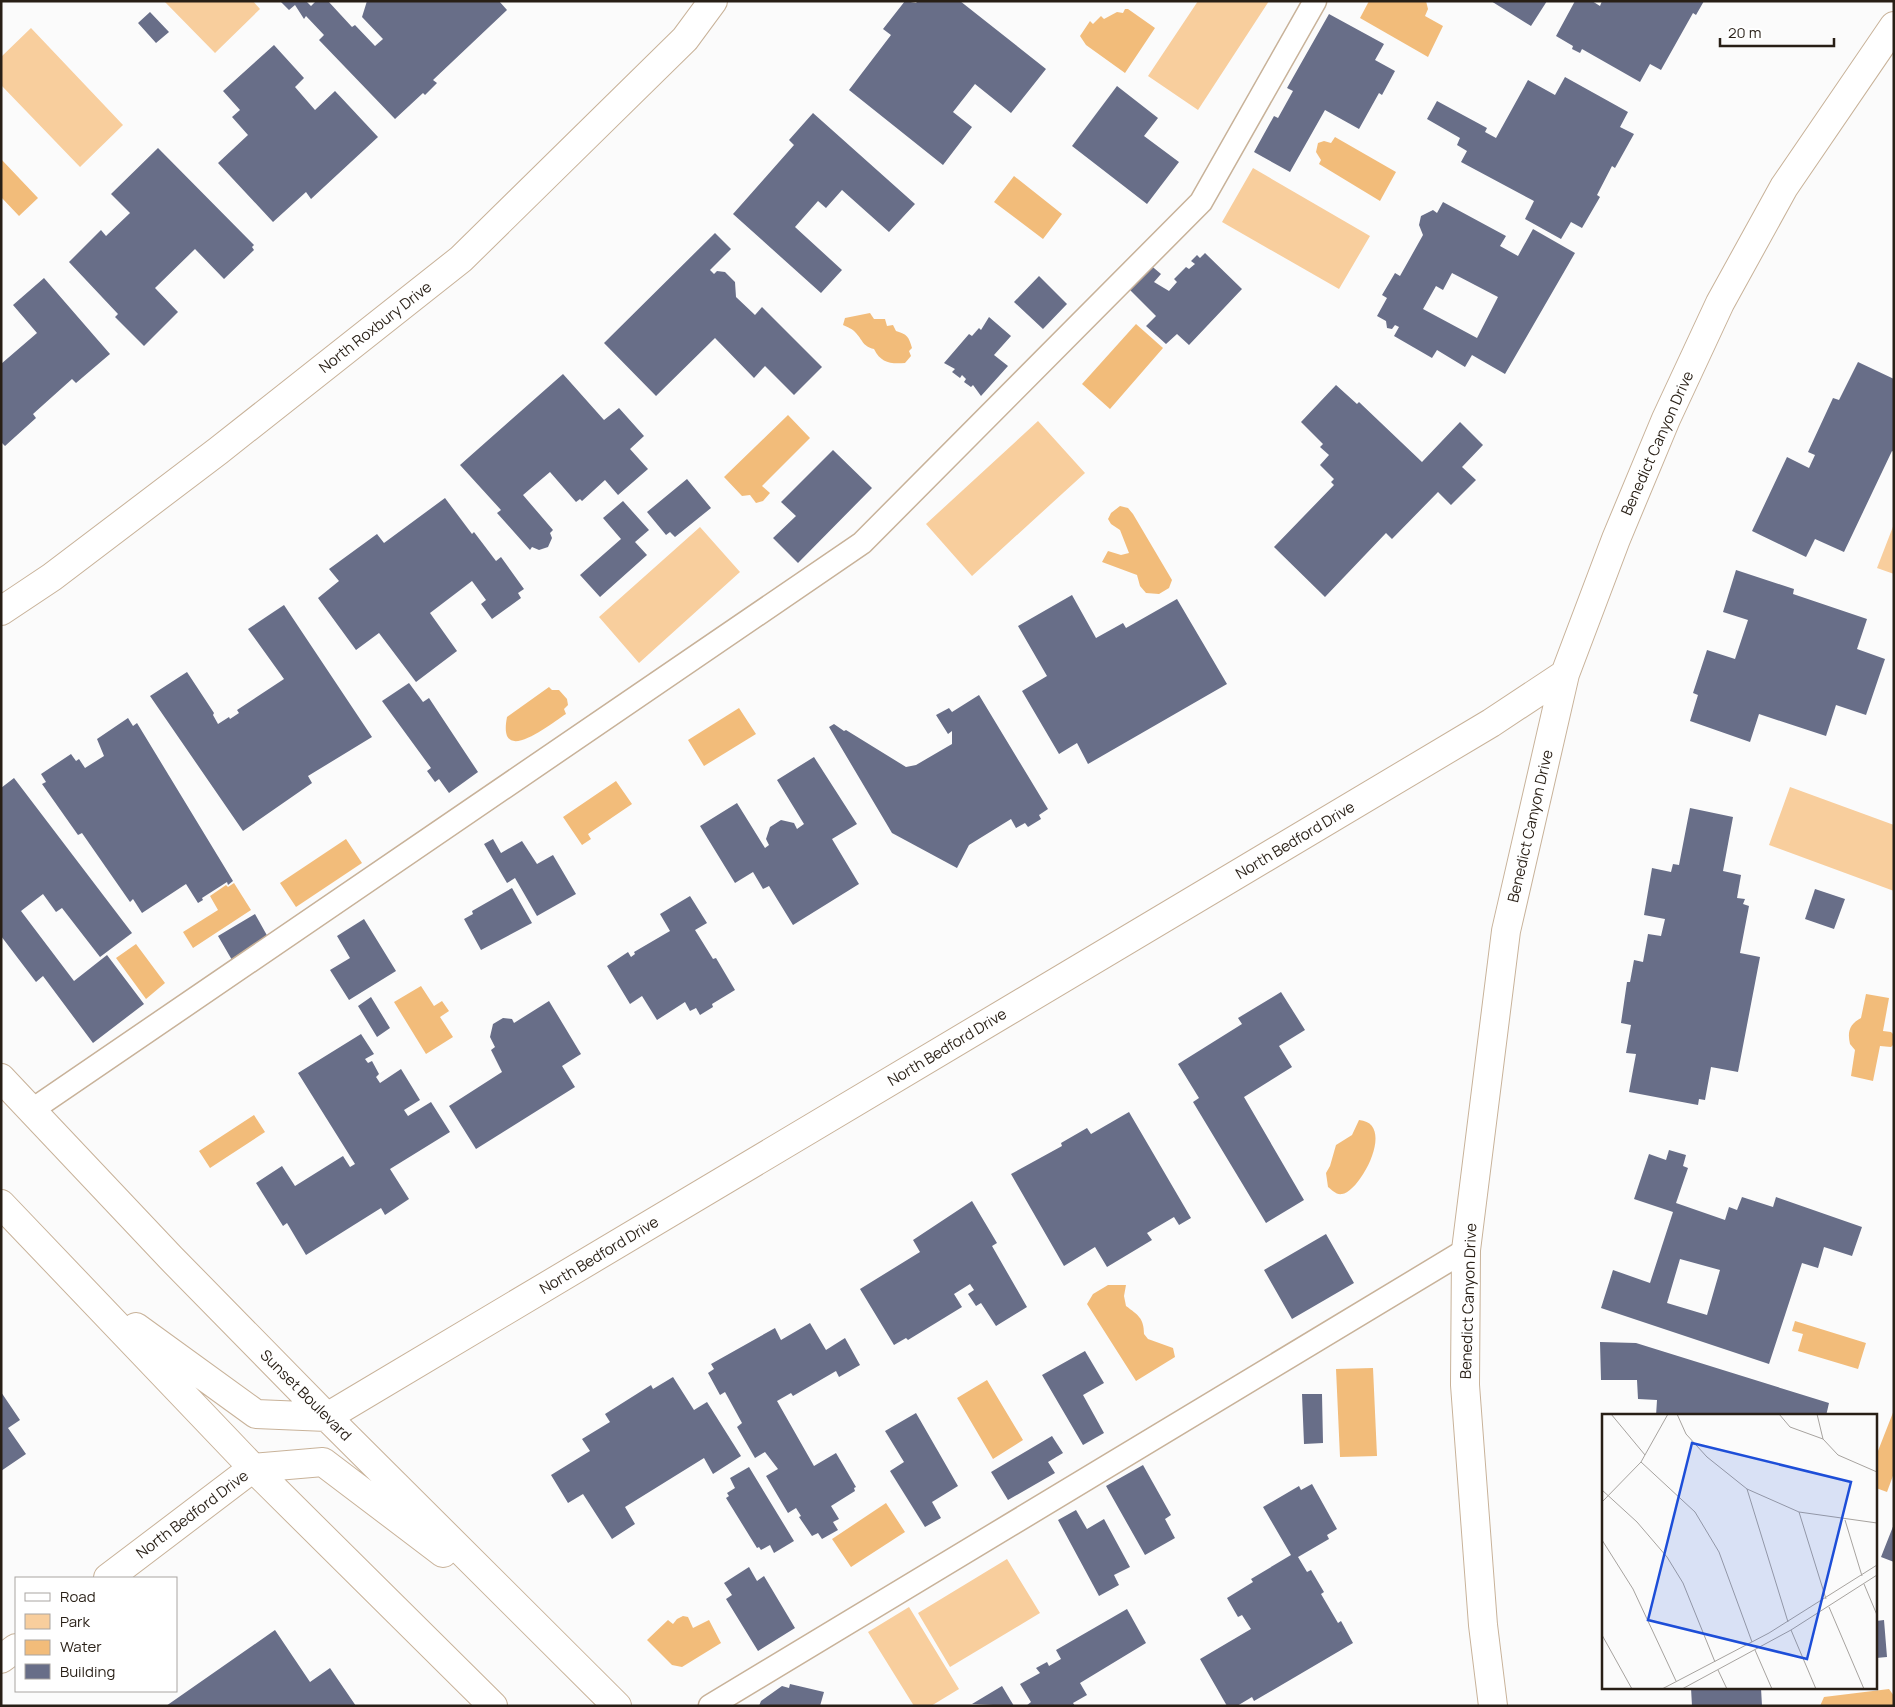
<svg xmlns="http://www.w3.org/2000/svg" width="1895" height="1707" font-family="Manrope,sans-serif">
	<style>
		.green { fill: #f8ce9d }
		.water { fill: #f2bc7a }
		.building { fill: #686e88; fill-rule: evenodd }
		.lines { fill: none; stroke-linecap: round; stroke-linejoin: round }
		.lane-casing { stroke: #c8b299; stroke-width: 25 }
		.street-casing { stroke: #c8b299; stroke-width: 30 }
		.secondary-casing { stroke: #c8b299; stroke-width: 30 }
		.lane { stroke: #fff; stroke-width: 22 }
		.street { stroke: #fff; stroke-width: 28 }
		.secondary { stroke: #fff; stroke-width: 28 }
		.labels { text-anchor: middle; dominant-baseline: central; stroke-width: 4; stroke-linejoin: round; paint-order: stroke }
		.street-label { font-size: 15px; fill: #281f16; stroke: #fff }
		.inset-road { fill: none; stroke: #a7a39f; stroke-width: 1 }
		.view { fill: #1d4ed8; fill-opacity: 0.15; stroke: #1d4ed8; stroke-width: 2.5 }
		.inset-edge { fill: none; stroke: #281f16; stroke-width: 2.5 }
	</style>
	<rect width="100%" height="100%" fill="#fbfbfb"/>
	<path class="green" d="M164,1H253L260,9L215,53Z
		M1198,1H1269L1198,110L1148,76Z
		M31,28L123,125L80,167L1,85V57Z
		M1253,168L1370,236L1339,289L1222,222Z
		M1038,421L1085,473L972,576L926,524Z
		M1894,524V574L1877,568Z
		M700,527L740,572L639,663L599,617Z
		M1790,787L1894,825V891L1769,845Z
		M1007,1559L1040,1613L950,1667L918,1613Z
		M909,1607L959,1689L931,1706H914L868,1632Z"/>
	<path class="water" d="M1369,1H1426L1428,9L1425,16L1443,26L1428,57L1360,18Z
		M1125,9H1128L1155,28L1125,73L1086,45L1080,36L1090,21L1093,24L1101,16L1104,19L1117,12L1123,13Z
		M1335,137L1396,172L1380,201L1319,164L1321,160L1316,152L1318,143L1324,141L1331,143Z
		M1,159L38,198L19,216L1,197Z
		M1014,176L1062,214L1043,239L994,202Z
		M870,313L874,319H885L887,326L893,325L896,331C907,334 909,337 912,348L909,351L911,356L905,363C890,364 881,363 874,349C862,346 863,340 855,332C853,329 847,327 843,325L845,318Z
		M1136,324L1163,348L1110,409L1082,384Z
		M788,415L810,438L762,486L770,493L763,501L756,503L750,495L742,496L724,477Z
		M1120,506L1128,508L1133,514L1172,580L1169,588L1159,594L1146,593L1140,586L1137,575L1102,562L1108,551L1121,555L1129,553L1120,530L1111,524L1108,519L1111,513Z
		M549,687L552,690H559L567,699L568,705L564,709L566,714C550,724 497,768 507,717Z
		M739,708L756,734L704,766L688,740Z
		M616,781L632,804L588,834L591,839L582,845L563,817Z
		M346,839L362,863L296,907L280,883Z
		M234,883L251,910L193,948L183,932L218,910L210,896L226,885L228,887Z
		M136,944L165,983L146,999L116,958Z
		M421,986L434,1006L442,1001L449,1011L440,1017L453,1037L426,1054L394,1002Z
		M1866,994L1889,998L1883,1031L1891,1032L1894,1035V1044L1891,1047L1880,1046L1873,1081L1851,1076L1855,1050L1850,1044C1847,1031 1850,1024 1861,1018Z
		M254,1115L265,1132L210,1168L199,1151Z
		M1359,1120C1397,1123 1360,1192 1342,1194C1336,1195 1332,1190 1328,1187L1326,1173L1330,1166L1336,1145L1352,1135Z
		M1108,1285H1126L1124,1296L1126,1306C1138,1315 1144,1318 1144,1334L1148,1339L1173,1348L1175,1357L1136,1381L1087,1304L1093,1294Z
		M1795,1321L1866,1343L1858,1369L1798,1351L1803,1334L1792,1331Z
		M1373,1368L1377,1456L1340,1457L1336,1369Z
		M987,1380L1023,1440L993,1459L957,1398Z
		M1894,1410V1473L1887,1492L1876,1488V1456Z
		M886,1503L905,1532L851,1567L832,1539Z
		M683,1616L688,1617L693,1628L709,1620L721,1643L682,1667L672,1665L647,1640L668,1620L673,1624L677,1619Z
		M1889,1689L1894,1696V1706H1820L1824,1697Z"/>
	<path class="building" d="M280,1H306L311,6L316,1H328L352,27L355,25L375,46L383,39L362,17L367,1H499L507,10L433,80L437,83L425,95L423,93L395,119L319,40L324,35L306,16L304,19L295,5L289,10Z
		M905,1L916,3L918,1H960L1046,69L1011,113L975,84L953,112L972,127L943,165L849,90L891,35L883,29Z
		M1491,1H1547L1531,26Z
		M1575,1H1592L1600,6L1602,1H1704L1696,15L1693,13L1661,70L1650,64L1640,82L1582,49L1580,53L1572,49L1573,46L1556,36Z
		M150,12L169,32L156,43L138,23Z
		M1329,14L1384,44L1375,60L1395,71L1382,95L1379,93L1359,129L1325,110L1290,172L1254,152L1274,116L1278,118L1293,91L1287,88Z
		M274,45L304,78L295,87L315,110L335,91L378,137L311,199L306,192L273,222L218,163L248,135L232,117L240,110L223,91Z
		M1565,77L1628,112L1620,127L1634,134L1615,168L1612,166L1597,195L1600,197L1582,228L1571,222L1561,239L1525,219L1534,201L1461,162L1467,151L1457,145L1460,138L1427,119L1437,101L1487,128L1485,132L1496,138L1528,80L1555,95Z
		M1117,86L1158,118L1144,136L1179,162L1147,204L1072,146Z
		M813,113L915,204L889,232L842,190L826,208L818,201L795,227L842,270L821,293L733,214L794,145L789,140Z
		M158,148L254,245L252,247L254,250L224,279L195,249L155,288L178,312L144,346L115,317L118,314L69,262L101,230L106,236L130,213L111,194Z
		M1443,202L1506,236L1500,246L1518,256L1533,229L1575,253L1505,374L1472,355L1465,367L1437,350L1432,358L1394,336L1399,327L1395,325L1392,329L1387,328L1386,321L1377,316L1387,298L1382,295L1395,273L1400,276L1423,235L1419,225L1421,216L1433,210L1437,213ZM1452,273L1498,297L1477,338L1423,309L1436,286L1443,290Z
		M715,233L731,249L710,270L714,274L717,271L725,272L735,282L736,297L755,315L762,307L822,367L794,395L765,366L754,378L715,338L656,396L604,343Z
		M1205,253L1242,289L1189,345L1177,334L1166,344L1146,326L1156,316L1126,286L1148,263L1161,274L1154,282L1169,291L1177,282L1174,279L1186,267L1189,269L1195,264L1191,261L1197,255L1200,258Z
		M1039,276L1067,304L1043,329L1014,302Z
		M44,278L110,354L76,383L72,379L33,414L36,418L5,446L1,442V364L37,333L13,305Z
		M989,317L1011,336L994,355L1008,366L981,396L973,385L971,387L964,382L966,379L962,375L960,378L952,372L955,369L944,363L969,334L972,336L979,328L981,330Z
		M1858,362L1894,379V452L1892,451L1844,552L1815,539L1806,557L1752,531L1787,457L1809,468L1815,455L1808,452L1833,398L1839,400Z
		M563,374L604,420L619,408L644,436L630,449L648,469L618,495L605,480L582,501L580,499L576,502L550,472L523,495L553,530L550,533L552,538L548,547L539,550L532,547L530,550L497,513L501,510L460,465Z
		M1336,385L1357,404L1359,402L1422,462L1460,422L1483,445L1462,467L1476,480L1451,505L1438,492L1392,539L1386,533L1325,597L1274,547L1334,485L1331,482L1334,479L1320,465L1329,455L1320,447L1323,444L1301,422Z
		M833,450L872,488L798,563L773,538L796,516L781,502Z
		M687,479L711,508L675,537L670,532L666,535L647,512Z
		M445,498L472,534L474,532L496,561L501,557L524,589L518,593L521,598L492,619L481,604L486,600L472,581L430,613L457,651L416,682L379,633L356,650L318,598L339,581L329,569L377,534L384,543Z
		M623,501L649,530L635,542L647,555L600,597L580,575L621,539L603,518Z
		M1736,570L1794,589L1793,594L1867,619L1857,649L1885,659L1866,715L1836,705L1826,736L1759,714L1750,742L1690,721L1698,695L1693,693L1707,650L1735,659L1748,620L1723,612Z
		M1072,595L1096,638L1123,623L1126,628L1177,599L1227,684L1088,764L1077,743L1059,754L1022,691L1047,676L1018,626Z
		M284,605L372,737L308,776L312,783L243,831L150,696L187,672L214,713L213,715L218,724L229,717L230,719L239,713L237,710L284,679L248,629Z
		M409,683L423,702L429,698L478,772L449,793L439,779L435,782L427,771L431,768L382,701Z
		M979,695L1048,809L1039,815L1041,819L1028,827L1025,823L1016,828L1011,819L969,845L957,868L892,833L829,727L834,724L844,731L846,730L906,767L916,765L952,744V731L948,734L936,715L949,708L952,712Z
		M128,718L133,726L137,723L233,881L228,885L227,882L202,898L203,900L198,903L186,884L142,913L133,899L130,902L82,833L78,835L42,784L46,782L41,774L71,754L76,761L79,759L85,768L104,756L97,739Z
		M814,757L857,824L832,839L859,884L793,925L769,886L763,889L753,872L735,883L700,826L737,803L765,848L769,845L766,839L770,827L781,820L794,823L797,829L804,824L777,780Z
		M14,778L132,933L100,957L62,908L56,912L43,894L21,911L74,981L107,955L144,1004L93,1043L43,976L36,982L1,936V788Z
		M1690,808L1733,817L1723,871L1741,875L1737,898L1745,899L1743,904L1749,906L1740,953L1760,957L1738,1072L1711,1067L1705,1100L1699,1099L1698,1105L1629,1092L1636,1054L1626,1053L1631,1025L1621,1023L1627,982H1630L1634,960L1643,962L1648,934L1661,936L1665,919L1644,915L1652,868L1671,872L1673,864L1679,865Z
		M493,839L501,853L522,841L537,864L553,855L576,894L537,916L515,878L507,883L484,844Z
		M512,888L532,923L481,950L464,919L473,914L472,911Z
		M1815,889L1845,899L1834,929L1805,919Z
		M690,896L707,923L695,930L713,959L716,958L735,990L712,1004L713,1007L700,1015L696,1008L690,1011L685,1002L657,1020L642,996L630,1004L607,966L628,952L631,957L635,954L634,952L670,931L660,914Z
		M255,914L269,939L232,960L218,936Z
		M364,919L396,971L349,1000L330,970L350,958L337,936Z
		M1281,992L1305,1030L1279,1046L1292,1067L1244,1097L1304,1200L1266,1223L1193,1102L1199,1098L1178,1064L1242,1024L1238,1018Z
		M371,997L390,1028L377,1037L358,1006Z
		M549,1001L581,1054L562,1066L575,1087L476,1149L449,1106L502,1072L491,1050L495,1047L490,1037L493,1024L503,1018L512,1019L514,1023Z
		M361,1034L374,1054L365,1059L368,1063L372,1061L379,1074L376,1077L380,1083L401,1069L420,1100L404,1110L408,1116L431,1102L450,1132L390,1169L409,1199L385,1215L381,1208L306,1255L287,1223L283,1226L256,1183L282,1166L295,1186L343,1156L350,1167L355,1164L298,1073Z
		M1129,1112L1191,1218L1179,1225L1174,1217L1147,1233L1152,1240L1107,1267L1095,1247L1064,1266L1011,1174L1062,1146L1061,1143L1087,1128L1091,1134Z
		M1669,1150L1686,1155L1683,1166L1688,1168L1676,1203L1725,1220L1729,1207L1737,1210L1742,1197L1773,1207L1776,1197L1862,1227L1852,1256L1824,1247L1818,1268L1802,1263L1769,1364L1601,1308L1613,1270L1650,1283L1673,1212L1634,1199L1649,1154L1666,1160ZM1680,1259L1720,1270L1707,1315L1667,1303Z
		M972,1201L997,1243L992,1246L1027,1307L996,1326L981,1303L976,1306L968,1294L974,1290L970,1284L954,1294L962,1307L908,1340L906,1338L894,1345L860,1289L920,1252L913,1240Z
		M1326,1234L1354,1283L1292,1319L1264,1270Z
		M810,1323L826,1350L845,1338L860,1365L839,1377L836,1371L793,1396L791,1393L777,1401L814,1466L836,1453L856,1487L854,1488L855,1491L831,1506L839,1519L833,1522L838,1530L822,1539L818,1533L812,1536L799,1517L801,1516L796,1508L788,1513L766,1476L778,1469L765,1452L755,1458L737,1427L742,1423L725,1392L720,1395L708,1373L714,1369L711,1364L775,1328L781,1340Z
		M1600,1342L1636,1343L1829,1403L1826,1416H1656L1657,1400L1638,1399L1637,1380H1601Z
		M1085,1351L1104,1383L1083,1395L1104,1433L1083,1445L1042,1375Z
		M673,1377L694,1410L707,1402L741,1456L713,1474L704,1458L625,1507L635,1524L612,1539L583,1494L568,1503L551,1475L590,1451L582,1439L610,1422L605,1414L651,1385L653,1389Z
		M1,1392L20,1420L8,1428L26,1454L1,1471Z
		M1302,1394H1322L1323,1443L1304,1444Z
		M916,1413L958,1486L932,1502L941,1518L925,1527L890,1471L904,1462L885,1431Z
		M1052,1436L1063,1453L1048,1462L1055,1473L1008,1500L991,1472Z
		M1143,1465L1171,1515L1165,1519L1175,1538L1145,1555L1106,1486Z
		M749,1467L794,1541L774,1553L770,1545L761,1550L759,1547L757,1548L726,1498L729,1496L727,1493L735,1488L730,1478Z
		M1312,1484L1337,1529L1327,1535L1329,1539L1298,1557L1307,1572L1311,1570L1324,1592L1321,1594L1338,1623L1341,1621L1353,1643L1254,1701L1252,1697L1237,1706H1227L1200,1659L1251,1629L1242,1615L1238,1617L1227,1598L1253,1582L1251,1579L1291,1555L1263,1507L1299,1486L1301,1490Z
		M1601,1492L1604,1493V1531L1601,1530Z
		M1076,1510L1087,1529L1104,1519L1130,1567L1114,1575L1119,1585L1099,1596L1058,1520Z
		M1894,1524V1562L1881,1557Z
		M749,1567L757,1581L764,1576L795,1628L758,1651L726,1599L732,1595L724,1583Z
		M1127,1609L1146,1643L1080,1683L1087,1695L1073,1703L1075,1706H1026L1031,1702L1020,1684L1040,1673L1036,1668L1047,1662L1049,1666L1061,1659L1056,1650Z
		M1884,1620L1887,1657L1876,1658V1621Z
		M275,1630L310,1682L330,1668L356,1706H166Z
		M790,1684L824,1692L820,1706H759L761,1701L782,1686L789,1688Z
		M1002,1686L1014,1706L972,1704Z
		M1691,1688H1761L1762,1706H1692Z"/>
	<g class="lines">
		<defs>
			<path id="lane" d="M32,1110L862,543L1201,202L1315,1
				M710,1706L1466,1250"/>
			<path id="street" d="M1,611L52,577L218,451L461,259L685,39L713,1
				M327,1417L1491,723L1565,674
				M108,1578L253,1468
				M1,1659L16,1648
				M1493,1706L1483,1625L1465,1385L1466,1250L1506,931L1565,674L1616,539L1666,419L1720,303L1784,187L1894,26"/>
			<path id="secondary" d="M1,1078L171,1258L327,1417L617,1706
				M1,1204L253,1468L493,1706
				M136,1327L256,1414L327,1417
				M253,1468L323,1462L443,1553"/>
		</defs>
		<use href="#lane" class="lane-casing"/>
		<use href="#street" class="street-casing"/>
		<use href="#secondary" class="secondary-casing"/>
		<use href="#lane" class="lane"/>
		<use href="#street" class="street"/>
		<use href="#secondary" class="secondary"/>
	</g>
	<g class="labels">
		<g class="street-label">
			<text transform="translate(375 327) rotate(-38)">North Roxbury Drive</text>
			<text transform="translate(1657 443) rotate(-66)">Benedict Canyon Drive</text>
			<text transform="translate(1530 826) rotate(-77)">Benedict Canyon Drive</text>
			<text transform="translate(1295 840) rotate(-31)">North Bedford Drive</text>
			<text transform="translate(947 1047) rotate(-31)">North Bedford Drive</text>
			<text transform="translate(599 1255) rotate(-31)">North Bedford Drive</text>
			<text transform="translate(1468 1301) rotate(-88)">Benedict Canyon Drive</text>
			<text transform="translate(306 1395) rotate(45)">Sunset Boulevard</text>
			<text transform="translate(192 1514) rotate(-37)">North Bedford Drive</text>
		</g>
	</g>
	<g transform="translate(1602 1414)">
		<rect width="275" height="275" fill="#fbfbfb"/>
		<path class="inset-road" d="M9,0L43,41M75,0L84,20L105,43L145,75L197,98L275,109M177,0L188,13L221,25L236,41L275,58M215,0L221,25M39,48L93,98L117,138L150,228M145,75L186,208M0,76L35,108L65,143L81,169L113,248M0,88L39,48L66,0M197,98L224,185M243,106L260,162M0,126L31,175L74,267M262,170L275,201M227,193L262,275M189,216L214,275M0,221L30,275M153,236L170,275M116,256L125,275M60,275L167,219L275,151M80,275L189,216L275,161"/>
		<path class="view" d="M90,29L249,68L205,245L46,206Z"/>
		<rect width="275" height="275" class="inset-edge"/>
	</g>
	<rect width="1895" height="1707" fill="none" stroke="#281f16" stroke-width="5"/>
	<rect x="15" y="1577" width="162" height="115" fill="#ffffff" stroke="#a9a5a2"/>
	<rect x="25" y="1593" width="25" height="8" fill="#ffffff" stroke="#a9a5a2"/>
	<text x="60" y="1602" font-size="15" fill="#281f16">Road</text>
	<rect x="25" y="1614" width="25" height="15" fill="#f8ce9d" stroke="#a9a5a2"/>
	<text x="60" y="1627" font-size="15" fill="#281f16">Park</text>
	<rect x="25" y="1640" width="25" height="15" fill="#f2bc7a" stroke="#a9a5a2"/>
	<text x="60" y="1652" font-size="15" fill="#281f16">Water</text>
	<rect x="25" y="1664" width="25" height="15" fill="#686e88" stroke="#a9a5a2"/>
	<text x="60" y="1677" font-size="15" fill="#281f16">Building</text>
	<path d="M1720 38v8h114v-8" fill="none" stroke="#281f16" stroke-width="2.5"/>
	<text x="1728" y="38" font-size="15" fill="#281f16" stroke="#ffffff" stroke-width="4" paint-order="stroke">20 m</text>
</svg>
